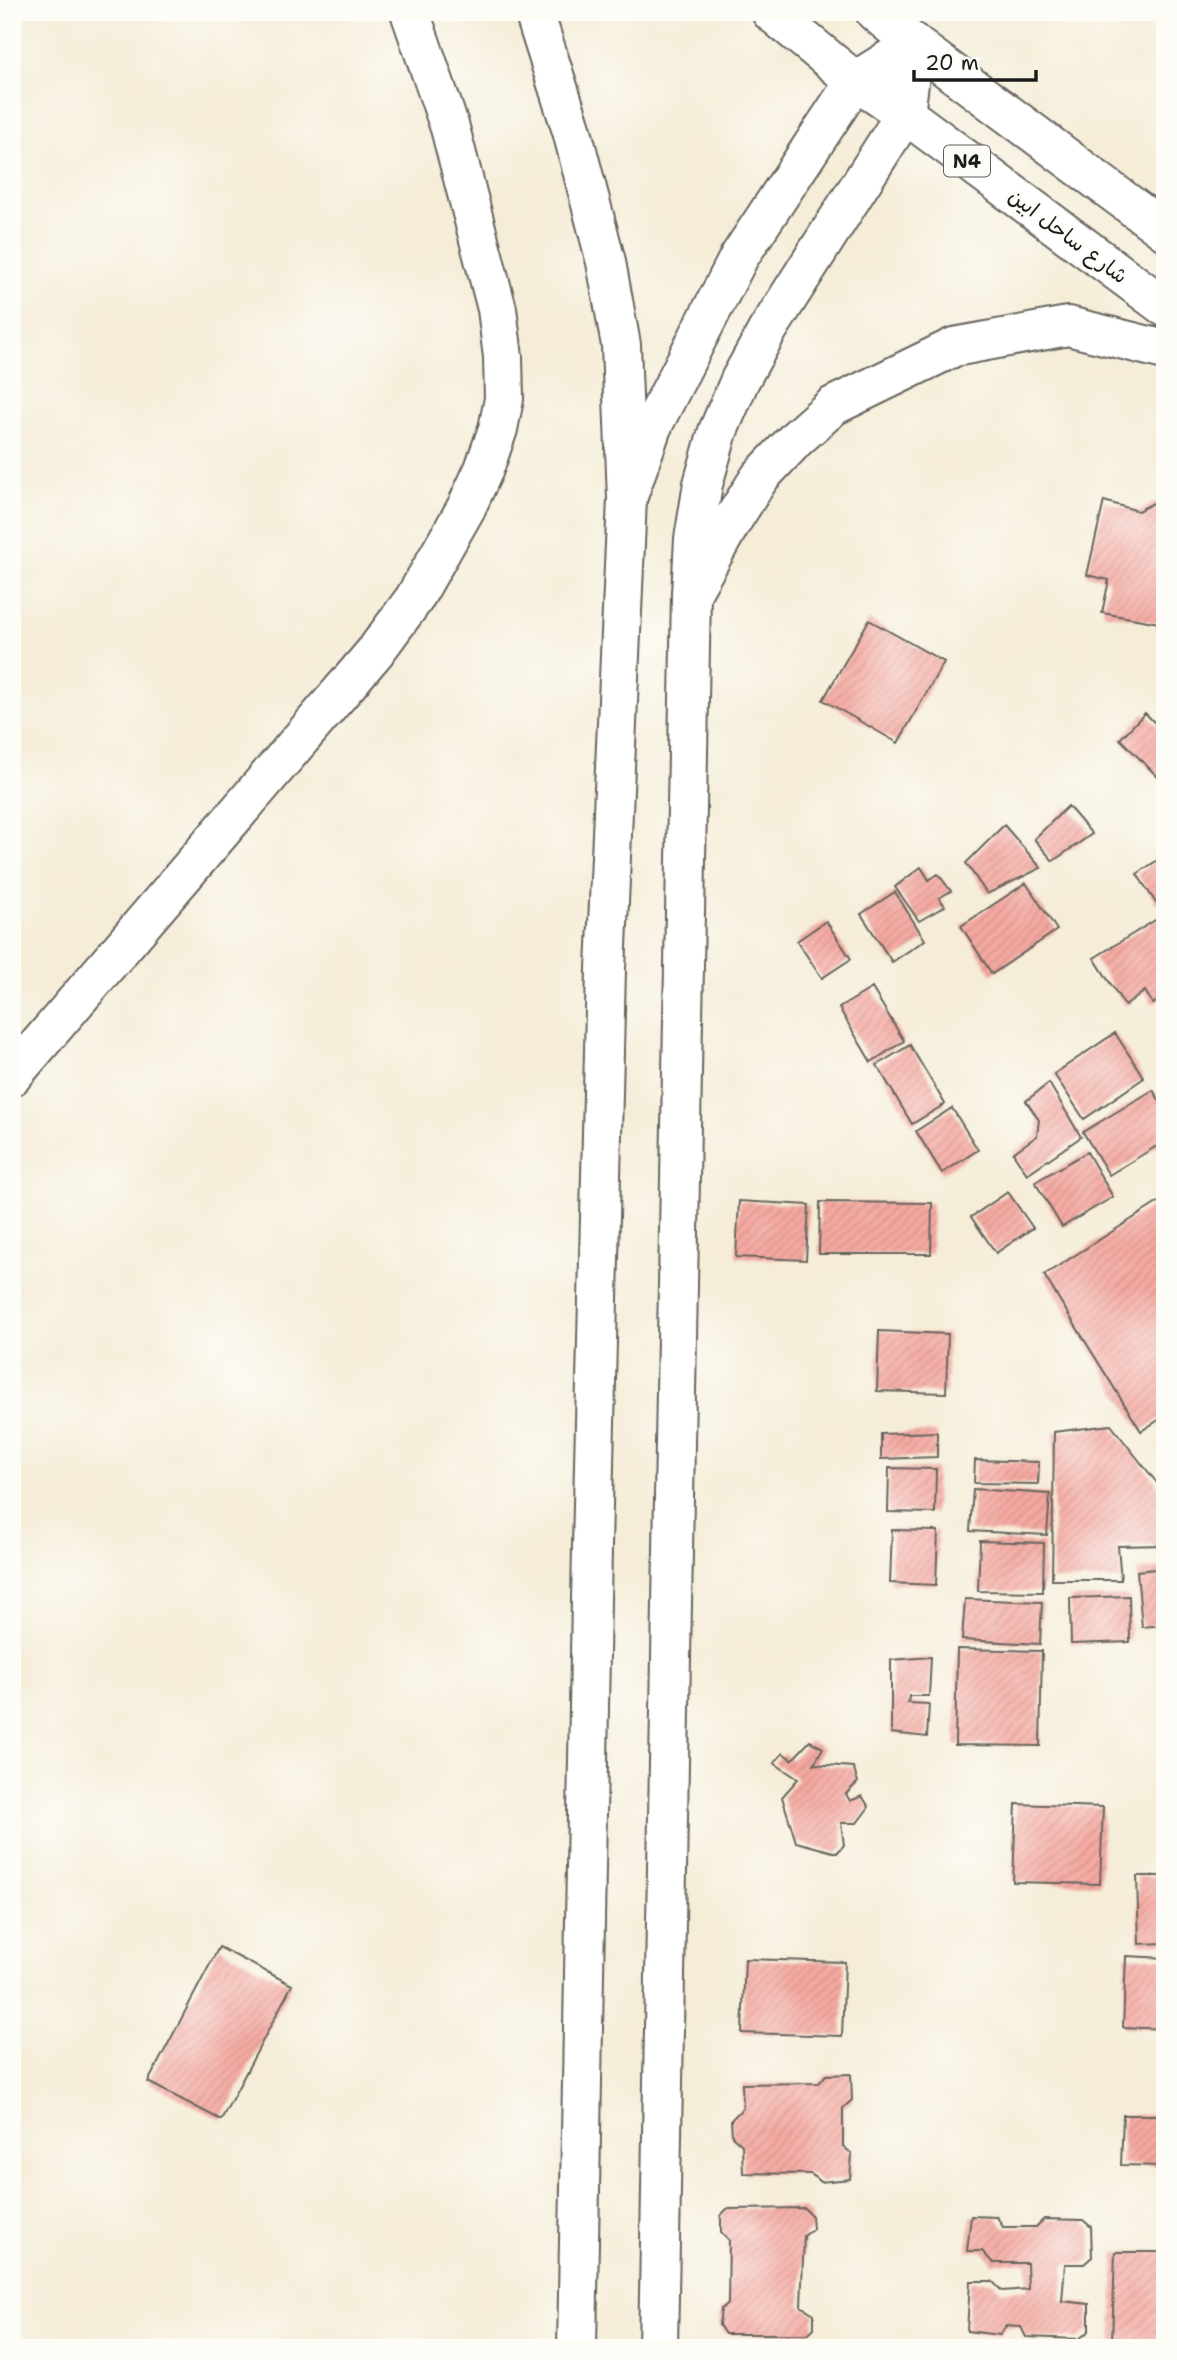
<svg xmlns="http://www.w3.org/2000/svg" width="1177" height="2360" font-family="'Shantell Sans','Playpen Sans Arabic',sans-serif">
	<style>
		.building { fill: url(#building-hatch) }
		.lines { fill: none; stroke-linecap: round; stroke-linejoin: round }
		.minor-casing { stroke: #68655e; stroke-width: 42 }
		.major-casing { stroke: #68655e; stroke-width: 42 }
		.highway-casing { stroke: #68655e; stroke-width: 42 }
		.minor { stroke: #fff; stroke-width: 38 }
		.major { stroke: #fff; stroke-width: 38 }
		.highway { stroke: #fff; stroke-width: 38 }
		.labels { text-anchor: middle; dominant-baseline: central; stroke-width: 5; stroke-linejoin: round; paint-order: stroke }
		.shield { fill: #fdfcf7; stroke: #605f5e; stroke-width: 2 }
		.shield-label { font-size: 19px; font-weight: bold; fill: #1c1c1c }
		.street-label { font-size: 21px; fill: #1c1c1c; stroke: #fdfcf7 }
	</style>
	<defs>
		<pattern id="building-hatch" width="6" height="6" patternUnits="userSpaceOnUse" patternTransform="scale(1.75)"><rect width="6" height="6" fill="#f5a9a1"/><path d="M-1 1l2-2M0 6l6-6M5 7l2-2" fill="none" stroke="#d1918a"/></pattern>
	</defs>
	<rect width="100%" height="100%" fill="#fdfcf7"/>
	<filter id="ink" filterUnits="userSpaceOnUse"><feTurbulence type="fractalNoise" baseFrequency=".0143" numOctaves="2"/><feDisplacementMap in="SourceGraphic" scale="14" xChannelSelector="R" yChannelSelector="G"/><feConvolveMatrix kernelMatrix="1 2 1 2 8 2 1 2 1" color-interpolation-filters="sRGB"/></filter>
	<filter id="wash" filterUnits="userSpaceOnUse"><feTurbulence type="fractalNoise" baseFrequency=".00686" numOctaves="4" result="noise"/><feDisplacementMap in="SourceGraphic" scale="28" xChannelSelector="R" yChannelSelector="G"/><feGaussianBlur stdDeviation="1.57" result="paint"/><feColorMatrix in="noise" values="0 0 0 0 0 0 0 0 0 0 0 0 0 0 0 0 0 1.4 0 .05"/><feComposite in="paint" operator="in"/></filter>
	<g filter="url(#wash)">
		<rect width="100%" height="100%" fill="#f5edd8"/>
		<g id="blocks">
			<path class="building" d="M1104,501L1138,511L1155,502L1160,504L1165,515V624L1102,613L1109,580L1087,575Z
				M869,620L944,662L898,743L823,700Z
				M1145,713L1165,733V778L1162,781L1120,739Z
				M1068,806L1092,834L1053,861L1034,839Z
				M1004,825L1041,868L987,894L966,863Z
				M1165,855V898L1156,903L1137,874Z
				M921,867L929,880L938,874L951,891L939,898L945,906L919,921L895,887Z
				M1026,883L1057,930L992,974L961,926Z
				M895,892L925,940L892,962L861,914Z
				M1165,914V976L1160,979L1165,986V996L1153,1004L1145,991L1125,1006L1094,958Z
				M826,921L851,959L822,978L797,941Z
				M872,988L904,1041L871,1062L839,1008Z
				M1115,1033L1144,1078L1084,1119L1054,1074Z
				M910,1045L945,1104L912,1124L877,1065Z
				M1049,1083L1081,1137L1027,1174L1013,1153L1037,1136L1039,1120L1026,1101Z
				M1153,1090L1165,1110V1141L1109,1175L1083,1132Z
				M952,1108L978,1150L942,1173L916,1131Z
				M1087,1152L1113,1197L1062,1227L1035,1182Z
				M1008,1192L1033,1228L996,1253L971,1217Z
				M1165,1198V1416L1141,1431L1044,1275Z
				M739,1201L809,1205L806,1260L736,1257Z
				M820,1202L932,1203L931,1254H819Z
				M879,1331L948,1334L946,1393L877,1391Z
				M1111,1425L1165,1493V1545L1118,1546L1121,1580H1052L1054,1432Z
				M937,1432V1457L881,1459V1434Z
				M975,1460L1039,1462L1038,1484L974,1483Z
				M889,1468L936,1469L935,1513L888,1512Z
				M973,1489L1050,1494L1047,1535L970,1531Z
				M892,1530L938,1531L936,1585L890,1583Z
				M980,1541L1044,1543L1043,1592L978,1591Z
				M1165,1568V1625L1142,1627L1137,1571Z
				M1129,1596L1130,1642L1071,1644L1070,1598Z
				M965,1599L1042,1602L1040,1644L962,1640Z
				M957,1649L1042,1651L1040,1746L955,1745Z
				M931,1657L929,1696H909L908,1703L929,1704L927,1737L891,1733V1660Z
				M810,1741L823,1748L814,1764L853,1767L858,1782L846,1794L850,1801L862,1796L869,1807L857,1823H841L844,1845L837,1853L796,1842L782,1797L798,1779L774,1763L783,1753L792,1760Z
				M1016,1804L1103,1807L1100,1884L1013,1882Z
				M1137,1876H1165V1943L1139,1944Z
				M219,1947L292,1985L221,2120L148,2082Z
				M1126,1956L1165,1958V2029L1123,2027Z
				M745,1959L845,1962L842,2036L742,2033Z
				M851,2074L852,2100L843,2108V2146L852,2154L850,2179L820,2182L811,2174L743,2173L742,2145L732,2136L731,2120L743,2108L742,2084L819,2083L826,2075Z
				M1123,2115H1165V2166L1121,2165Z
				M804,2208L812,2216L813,2229L804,2236L801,2306L814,2314V2328L808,2334H725L719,2325L721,2309L728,2304L729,2240L721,2232V2215L727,2209Z
				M971,2216L997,2217L1003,2227H1036L1044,2219L1083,2220L1091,2227L1092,2257L1084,2264H1065L1062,2301L1089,2304V2331L1079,2339L1026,2337L1021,2327L1006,2326L1000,2335L967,2331L970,2281H992L1002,2291L1028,2289L1027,2263H993L982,2251H967Z
				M1115,2252H1165V2334H1158L1157,2344L1112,2342Z"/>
		</g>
	</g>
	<g filter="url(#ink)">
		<use href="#blocks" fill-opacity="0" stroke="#68655e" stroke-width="2"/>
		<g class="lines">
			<defs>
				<path id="minor" d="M12,1076L375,652L414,599L466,508L484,469L498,429L504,399L503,357L497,309L450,128L410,12"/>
				<path id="major" d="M577,2348L592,1547L606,969L627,499L652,427L739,257L855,81L914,44
					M658,2348L691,594L694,539L703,484L718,431L740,380L767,331L905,114L914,44"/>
				<path id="highway" d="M534,12L572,131L606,262L621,345L627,499
					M771,12L855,81L905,114L1165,307
					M875,12L914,44L1165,231
					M691,594L732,521L760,477L797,438L833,406L954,347L1068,326L1165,350"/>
			</defs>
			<use href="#minor" class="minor-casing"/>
			<use href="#major" class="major-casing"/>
			<use href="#highway" class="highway-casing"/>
			<use href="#minor" class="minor"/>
			<use href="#major" class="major"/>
			<use href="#highway" class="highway"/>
		</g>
	</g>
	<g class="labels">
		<rect class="shield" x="944" y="145.5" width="46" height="31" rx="5"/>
		<g class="shield-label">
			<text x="967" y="161">N4</text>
		</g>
		<g class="street-label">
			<text transform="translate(1068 236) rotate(37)">شارع ساحل ابين</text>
		</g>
	</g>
	<rect width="1177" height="2360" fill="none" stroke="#fdfcf7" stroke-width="42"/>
	<path d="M914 70v10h122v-10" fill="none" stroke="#1c1c1c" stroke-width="3.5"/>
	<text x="925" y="70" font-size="21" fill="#1c1c1c" stroke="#fdfcf7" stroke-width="5" paint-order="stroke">20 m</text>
</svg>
